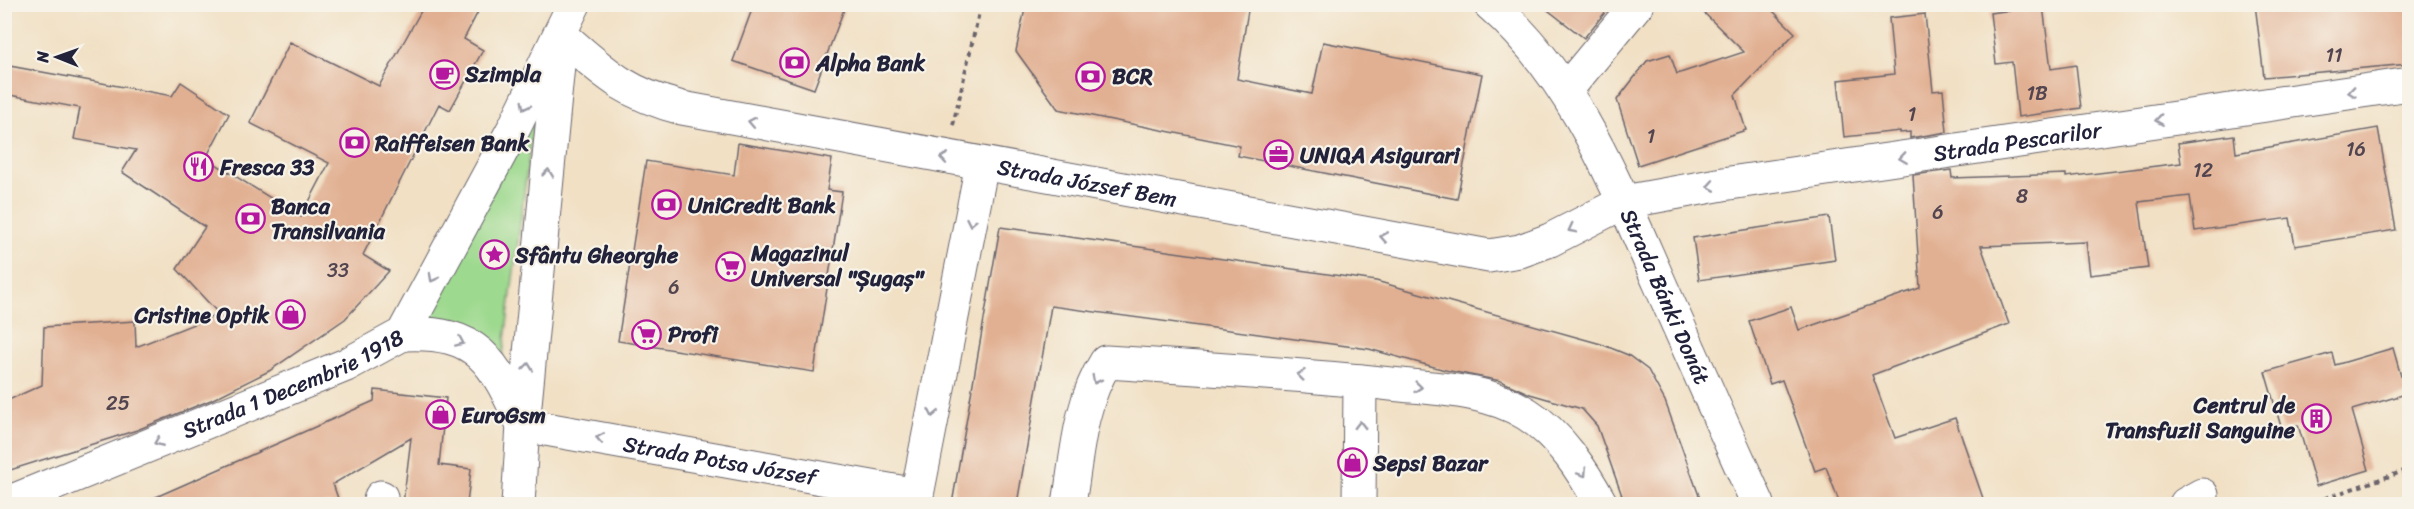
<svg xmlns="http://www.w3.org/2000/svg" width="2414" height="509" font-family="Sriracha,sans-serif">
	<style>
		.green { fill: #9dd98e; stroke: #607e64; stroke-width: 1.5 }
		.building { fill: #e1af91 }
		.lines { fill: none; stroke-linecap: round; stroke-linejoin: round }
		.minor-casing { stroke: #6a646b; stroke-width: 35 }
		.major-casing { stroke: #6a646b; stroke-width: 35 }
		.path { stroke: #6a646b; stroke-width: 4; stroke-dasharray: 4.5 4.5; stroke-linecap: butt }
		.minor { stroke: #fff; stroke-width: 33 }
		.major { stroke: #fff; stroke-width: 33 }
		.oneway { stroke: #9c9ca7 }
		.labels { text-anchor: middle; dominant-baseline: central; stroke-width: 4.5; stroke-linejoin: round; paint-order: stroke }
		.number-label { font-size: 20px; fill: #524550 }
		.poi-label { font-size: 22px; font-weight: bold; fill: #22223b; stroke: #f7f3e8; text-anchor: start }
		.street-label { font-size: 22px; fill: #22223b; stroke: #f7f3e8 }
	</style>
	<rect width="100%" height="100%" fill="#f7f3e8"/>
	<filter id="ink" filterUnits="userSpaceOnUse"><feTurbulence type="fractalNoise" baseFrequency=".0167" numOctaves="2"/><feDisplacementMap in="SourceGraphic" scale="12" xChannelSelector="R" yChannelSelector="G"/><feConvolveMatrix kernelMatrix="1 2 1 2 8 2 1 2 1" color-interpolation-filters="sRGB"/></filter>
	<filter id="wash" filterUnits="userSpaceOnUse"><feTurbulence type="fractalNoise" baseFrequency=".008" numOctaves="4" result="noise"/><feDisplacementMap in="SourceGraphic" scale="24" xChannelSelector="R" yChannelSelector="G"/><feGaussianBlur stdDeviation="1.35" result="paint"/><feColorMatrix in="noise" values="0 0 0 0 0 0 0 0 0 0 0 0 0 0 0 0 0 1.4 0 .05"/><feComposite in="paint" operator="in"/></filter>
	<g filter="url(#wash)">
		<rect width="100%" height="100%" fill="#f1e0c4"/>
		<path class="green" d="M535,109L503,355C478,328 464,318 427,318Z"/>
		<g id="blocks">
			<path class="building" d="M425,4H482L464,39L483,50L450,110L439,104L363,255L389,271L345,319L269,371L211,400L137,430L4,472V402L42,385L44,327L135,321L136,347L219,314L177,269L205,227L122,172L136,150L74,139L80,108L4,94V65L172,96L181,82L229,114L206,158L301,217L329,163L250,123L290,42L379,86Z
				M754,4H846L814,89L733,61Z
				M1026,4H1249L1237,79L1312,94L1323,42L1482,74L1457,199L1238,156L1240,146L1058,109L1016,51Z
				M1540,4H1612L1584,38Z
				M1695,4H1766L1795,33L1735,95L1746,130L1638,165L1617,100L1647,61L1670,54L1677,74L1744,52Z
				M2255,4H2409V64L2264,77Z
				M2043,6L2051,69L2076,65L2081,108L2018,117L2012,62L1996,64L1990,13Z
				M1925,14L1933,91L1943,90L1947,132L1910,138V132L1900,133V131L1844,137L1838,80L1894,74L1889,18Z
				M2378,128L2396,230L2295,246L2290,218L2195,231L2190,196L2139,202L2148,268L2090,275L2086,242L1981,246L2009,324L1872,375L1895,438L1955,418L1985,504H1840L1826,467L1815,471L1782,380L1770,384L1749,321L1791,307L1799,330L1920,288L1913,175L1951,170L1952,178L2066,174V177L2181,163L2178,143L2234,135L2236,153Z
				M738,143L832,159L827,190L842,192L814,372L618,341L646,161L734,175Z
				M1829,217L1835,260L1699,280L1693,238Z
				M1000,227L1376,281L1601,344L1628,355L1648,370L1665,401L1702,504H1625L1597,426L1582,409L1530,394L1501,381L1445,370L1369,349L1051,306L1017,504H952Z
				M2393,348L2406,394L2352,410L2369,470L2316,486L2298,425L2282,430L2265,372L2332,353L2335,365Z
				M375,390L446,398L439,465L471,469L467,504H403L411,438L333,484L340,504H140L374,401Z"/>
		</g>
	</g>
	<g filter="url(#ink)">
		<use href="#blocks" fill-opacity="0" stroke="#6a646b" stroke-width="1.5"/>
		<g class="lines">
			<defs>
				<g id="minor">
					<path id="s1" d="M1490,4C1574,76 1616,185 1660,284C1693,358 1725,431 1758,504"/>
					<path id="s2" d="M561,35C605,73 624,93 682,108L1489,256L1520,251L1550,240L1624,202L1723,184L2410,84"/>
					<path d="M1566,90L1637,4"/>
					<path id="s3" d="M523,425L917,495L982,164"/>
					<path d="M379,504L381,497"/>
					<path d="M1069,504C1077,456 1079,404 1106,362C1201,368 1296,374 1391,384C1436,389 1488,389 1527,414C1560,435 1583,471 1601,504"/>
					<path d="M1359,504L1360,381"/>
					<path d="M2186,504L2202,495"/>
				</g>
				<g id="major">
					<path d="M403,334C480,330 494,362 523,425"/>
					<path id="s4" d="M5,504L346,365L403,334L515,126L574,4"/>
					<path d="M518,504L523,425L559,55"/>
				</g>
			</defs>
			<use href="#minor" class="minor-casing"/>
			<use href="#major" class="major-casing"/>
			<path class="path" d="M953,125L981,4
				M2308,504L2410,469"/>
			<use href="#minor" class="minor"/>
			<use href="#major" class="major"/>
		</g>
		<defs><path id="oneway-chevron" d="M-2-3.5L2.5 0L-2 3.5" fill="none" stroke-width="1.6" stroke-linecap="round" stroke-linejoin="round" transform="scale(1.5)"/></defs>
		<g class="oneway">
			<use href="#oneway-chevron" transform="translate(2352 92) rotate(172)"/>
			<use href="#oneway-chevron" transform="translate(525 106) rotate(117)"/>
			<use href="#oneway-chevron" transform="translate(2159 120) rotate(172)"/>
			<use href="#oneway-chevron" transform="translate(752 122) rotate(-169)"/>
			<use href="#oneway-chevron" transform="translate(944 158) rotate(-170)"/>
			<use href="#oneway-chevron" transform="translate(1903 158) rotate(172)"/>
			<use href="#oneway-chevron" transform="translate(548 173) rotate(-84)"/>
			<use href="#oneway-chevron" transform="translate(1711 186) rotate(170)"/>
			<use href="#oneway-chevron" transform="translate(971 222) rotate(101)"/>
			<use href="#oneway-chevron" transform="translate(1572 229) rotate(153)"/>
			<use href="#oneway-chevron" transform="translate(1384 237) rotate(-170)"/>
			<use href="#oneway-chevron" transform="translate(433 278) rotate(118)"/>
			<use href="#oneway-chevron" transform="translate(460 342) rotate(24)"/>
			<use href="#oneway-chevron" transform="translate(528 367) rotate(-84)"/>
			<use href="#oneway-chevron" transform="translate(1301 375) rotate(-174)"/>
			<use href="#oneway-chevron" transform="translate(1096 380) rotate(117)"/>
			<use href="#oneway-chevron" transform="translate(1418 387) rotate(6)"/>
			<use href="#oneway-chevron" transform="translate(933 413) rotate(101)"/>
			<use href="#oneway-chevron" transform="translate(1360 425) rotate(-90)"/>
			<use href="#oneway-chevron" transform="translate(600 438) rotate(-170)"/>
			<use href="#oneway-chevron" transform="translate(158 442) rotate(158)"/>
			<use href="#oneway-chevron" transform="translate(1583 473) rotate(56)"/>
		</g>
	</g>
	<defs>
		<symbol id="bank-ring" viewBox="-11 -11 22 22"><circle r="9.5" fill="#f7f3e8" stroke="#b5179e" stroke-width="1.5"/><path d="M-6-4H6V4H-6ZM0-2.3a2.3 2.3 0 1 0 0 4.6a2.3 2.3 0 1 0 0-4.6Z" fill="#b5179e"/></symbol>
		<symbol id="cafe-ring" viewBox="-11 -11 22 22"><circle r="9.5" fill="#f7f3e8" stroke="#b5179e" stroke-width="1.5"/><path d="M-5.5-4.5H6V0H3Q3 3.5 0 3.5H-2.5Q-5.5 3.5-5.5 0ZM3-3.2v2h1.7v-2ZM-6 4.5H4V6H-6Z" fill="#b5179e"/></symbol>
		<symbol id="office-ring" viewBox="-11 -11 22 22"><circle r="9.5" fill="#f7f3e8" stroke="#b5179e" stroke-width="1.5"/><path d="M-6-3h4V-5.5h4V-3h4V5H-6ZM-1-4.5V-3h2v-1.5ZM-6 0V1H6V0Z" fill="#b5179e"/></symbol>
		<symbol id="restaurant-ring" viewBox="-11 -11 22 22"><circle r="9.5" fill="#f7f3e8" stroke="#b5179e" stroke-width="1.5"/><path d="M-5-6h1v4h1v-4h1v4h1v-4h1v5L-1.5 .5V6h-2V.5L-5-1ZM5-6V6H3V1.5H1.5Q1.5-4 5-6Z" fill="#b5179e"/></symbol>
		<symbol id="sight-ring" viewBox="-11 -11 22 22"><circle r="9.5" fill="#f7f3e8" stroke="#b5179e" stroke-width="1.5"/><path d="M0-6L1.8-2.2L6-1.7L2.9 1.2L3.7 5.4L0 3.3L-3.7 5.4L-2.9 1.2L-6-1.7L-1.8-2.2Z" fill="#b5179e"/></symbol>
		<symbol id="supermarket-ring" viewBox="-11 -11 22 22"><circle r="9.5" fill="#f7f3e8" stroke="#b5179e" stroke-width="1.5"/><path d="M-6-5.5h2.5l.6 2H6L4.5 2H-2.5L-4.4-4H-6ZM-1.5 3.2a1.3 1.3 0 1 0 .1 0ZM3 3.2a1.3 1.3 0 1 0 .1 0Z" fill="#b5179e"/></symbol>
		<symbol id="shop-ring" viewBox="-11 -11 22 22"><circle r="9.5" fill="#f7f3e8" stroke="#b5179e" stroke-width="1.5"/><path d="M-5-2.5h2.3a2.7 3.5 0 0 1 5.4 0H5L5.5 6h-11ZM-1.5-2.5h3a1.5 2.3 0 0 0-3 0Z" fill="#b5179e"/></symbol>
		<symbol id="building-ring" viewBox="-11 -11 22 22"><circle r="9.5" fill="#f7f3e8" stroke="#b5179e" stroke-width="1.5"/><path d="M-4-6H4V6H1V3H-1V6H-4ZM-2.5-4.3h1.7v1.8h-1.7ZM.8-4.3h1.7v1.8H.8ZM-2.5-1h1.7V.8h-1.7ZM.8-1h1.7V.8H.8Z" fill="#b5179e"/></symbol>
	</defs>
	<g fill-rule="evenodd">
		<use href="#bank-ring" x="778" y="46" width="33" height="33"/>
		<use href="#cafe-ring" x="428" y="58" width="33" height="33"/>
		<use href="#bank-ring" x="1074" y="60" width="33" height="33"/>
		<use href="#bank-ring" x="338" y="126" width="33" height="33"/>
		<use href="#office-ring" x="1262" y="138" width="33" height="33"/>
		<use href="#restaurant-ring" x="182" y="150" width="33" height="33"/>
		<use href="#bank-ring" x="650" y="188" width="33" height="33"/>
		<use href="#bank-ring" x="234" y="202" width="33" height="33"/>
		<use href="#sight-ring" x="478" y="238" width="33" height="33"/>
		<use href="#supermarket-ring" x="714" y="250" width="33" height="33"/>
		<use href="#shop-ring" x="274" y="298" width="33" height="33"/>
		<use href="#supermarket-ring" x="630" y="318" width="33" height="33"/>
		<use href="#shop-ring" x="424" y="398" width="33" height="33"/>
		<use href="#building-ring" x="2300" y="402" width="33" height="33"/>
		<use href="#shop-ring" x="1336" y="446" width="33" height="33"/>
	</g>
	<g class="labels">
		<g class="number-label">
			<text x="2334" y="55">11</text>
			<text x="2037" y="93">1B</text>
			<text x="1912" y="114">1</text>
			<text x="1651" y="136">1</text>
			<text x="2356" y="149">16</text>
			<text x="2203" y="170">12</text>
			<text x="2022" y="196">8</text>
			<text x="1938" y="212">6</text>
			<text x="338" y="270">33</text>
			<text x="674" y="287">6</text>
			<text x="118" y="403">25</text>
		</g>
		<g class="poi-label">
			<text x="816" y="63">Alpha Bank</text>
			<text x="465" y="74">Szimpla</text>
			<text x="1112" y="76">BCR</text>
			<text x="375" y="143">Raiffeisen Bank</text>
			<text x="1300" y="155">UNIQA Asigurari</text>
			<text x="220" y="167">Fresca 33</text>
			<text x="688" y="205">UniCredit Bank</text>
			<text x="271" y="206">Banca<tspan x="271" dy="25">Transilvania</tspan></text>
			<text x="751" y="253">Magazinul<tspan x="751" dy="25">Universal "Șugaș"</tspan></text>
			<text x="515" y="255">Sfântu Gheorghe</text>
			<text x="269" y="315" text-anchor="end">Cristine Optik</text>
			<text x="668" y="334">Profi</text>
			<text x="2295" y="405" text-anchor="end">Centrul de<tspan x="2295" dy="25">Transfuzii Sanguine</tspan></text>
			<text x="461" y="415">EuroGsm</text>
			<text x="1373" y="463">Sepsi Bazar</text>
		</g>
		<g class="street-label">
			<text stroke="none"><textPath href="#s2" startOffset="1508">Strada Pescarilor</textPath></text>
			<text stroke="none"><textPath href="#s2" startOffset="555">Strada József Bem</textPath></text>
			<text stroke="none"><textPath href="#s1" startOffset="344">Strada Bánki Donát</textPath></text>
			<text stroke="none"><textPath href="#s4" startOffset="312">Strada 1 Decembrie 1918</textPath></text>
			<text stroke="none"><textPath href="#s3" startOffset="200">Strada Potsa József</textPath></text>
		</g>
	</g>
	<rect width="2414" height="509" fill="none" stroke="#f7f3e8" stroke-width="24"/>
	<g transform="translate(57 57) rotate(271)" stroke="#f7f3e8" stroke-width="4.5" paint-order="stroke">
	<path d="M0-4.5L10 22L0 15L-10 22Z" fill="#22223b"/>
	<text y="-9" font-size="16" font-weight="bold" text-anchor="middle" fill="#22223b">N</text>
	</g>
</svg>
